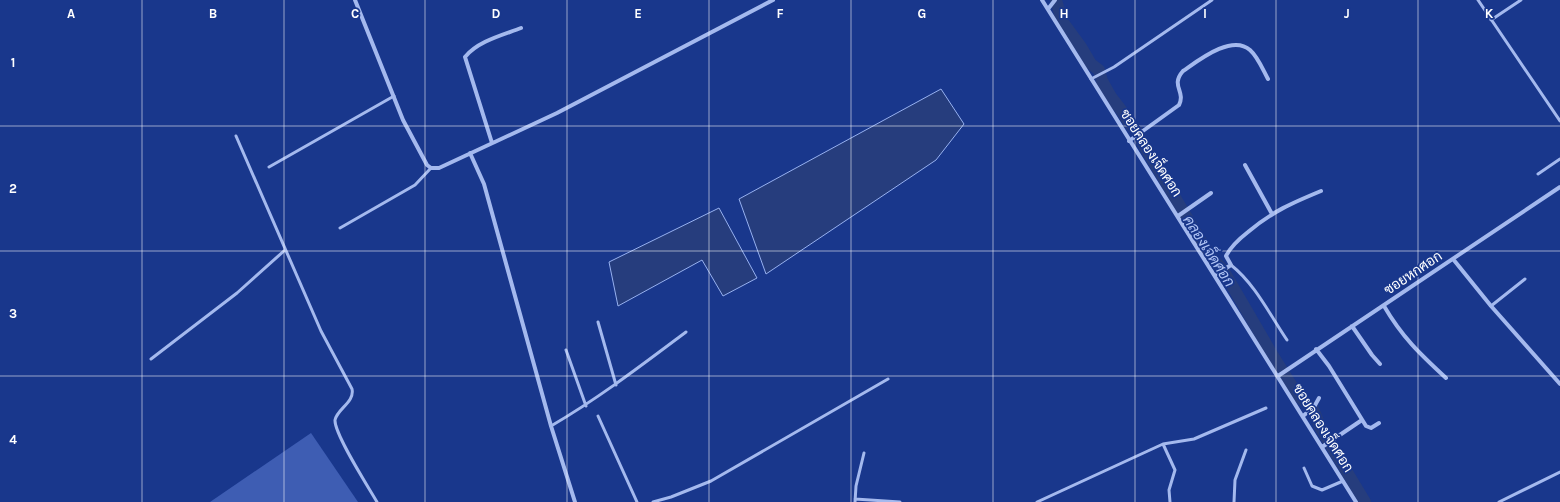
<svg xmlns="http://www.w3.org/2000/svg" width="1560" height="502" font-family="Karla,Sarabun,sans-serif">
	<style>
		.water { fill: #263d7d; stroke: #97b1f0 }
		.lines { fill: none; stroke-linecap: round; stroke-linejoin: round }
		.canal { stroke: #263d7d; stroke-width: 12 }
		.building { fill: #3e5db3 }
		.lane { stroke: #a4b9ee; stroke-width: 3 }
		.street { stroke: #a4b9ee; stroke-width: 4 }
		.grid { fill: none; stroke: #fff; stroke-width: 1; stroke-opacity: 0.55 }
		.labels { text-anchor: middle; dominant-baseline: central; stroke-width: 3.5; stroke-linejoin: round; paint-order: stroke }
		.street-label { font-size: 14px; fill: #fff; stroke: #19378c }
		.water-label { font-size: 15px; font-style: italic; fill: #b0c4f5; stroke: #19378c }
		.grid-label { font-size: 13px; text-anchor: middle; font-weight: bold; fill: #fff; stroke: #19378c; stroke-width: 3.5; stroke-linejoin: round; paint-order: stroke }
	</style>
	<rect width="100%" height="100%" fill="#19378c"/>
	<path class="water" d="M941,89L964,124L936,160L766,274L739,199Z
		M719,208L757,278L723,296L702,260L618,306L609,262Z"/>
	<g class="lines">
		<path class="canal" d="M1056,0L1062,21L1081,47L1091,64L1099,70L1102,81L1111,97L1121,110L1130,124L1137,131L1142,142L1199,238L1213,259L1223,270L1273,356L1298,396L1313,409L1321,429L1365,502"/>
	</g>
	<path class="building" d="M311,433L358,502H210Z"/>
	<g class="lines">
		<path class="lane" d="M1478,0L1560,121
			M1491,20L1521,0
			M1091,79L1114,67L1212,0
			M236,136L321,331L352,389C355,402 337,409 335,420C334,434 369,488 377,502
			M269,167L394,96
			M1538,174L1560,159
			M340,228L415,185L431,168
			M1231,265C1255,284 1270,315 1287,340
			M1491,306L1525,279
			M598,322L616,385
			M566,350L586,406
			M151,359L237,293L285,250
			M598,416L637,502
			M551,426C599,398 642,365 686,332
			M1163,444L1175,470L1169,490L1170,502
			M1304,468L1312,486L1322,490L1343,481
			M855,499L900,502
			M653,502L671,497L711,481L888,379
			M855,502L856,486L864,453
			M1037,502L1163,444L1194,439L1266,408
			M1234,502L1235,480L1246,450
			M1499,502L1560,472"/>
		<path class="street" d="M355,0L403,120L427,165L431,168H439L557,113L773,0
			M1042,0L1356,502
			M1048,9L1055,0
			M1129,141L1179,105C1186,91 1170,86 1183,71C1199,60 1232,34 1250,50C1258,57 1263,70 1268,79
			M492,143L465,57C478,41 503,35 521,28
			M470,153L484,184L551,426L575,502
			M1245,165L1272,214
			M1178,216L1211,193
			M1453,259L1491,306L1560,384
			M1215,275L1231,265L1226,256C1231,246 1239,239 1248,232C1273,211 1292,203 1321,191
			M1384,306C1402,337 1420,354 1446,378
			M1352,326L1372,355L1380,364
			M1316,349L1329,366L1366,426L1371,428L1379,423
			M1278,376L1560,187
			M1303,416L1314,407L1319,398
			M1322,447L1362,420"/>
	</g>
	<path class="grid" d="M142,0V502M284,0V502M425,0V502M567,0V502M709,0V502M851,0V502M993,0V502M1135,0V502M1276,0V502M1418,0V502M0,126H1560M0,251H1560M0,376H1560"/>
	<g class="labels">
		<g class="street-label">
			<text transform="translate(1151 153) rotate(57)">ซอยคลองเจ็ดศอก</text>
			<text transform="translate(1413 273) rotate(-34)">ซอยหกศอก</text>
			<text transform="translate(1323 428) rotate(58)">ซอยคลองเจ็ดศอก</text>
		</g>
		<g class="water-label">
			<text transform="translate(1209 251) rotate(57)">คลองเจ็ดศอก</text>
		</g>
	</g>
	<g class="grid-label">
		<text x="71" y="18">A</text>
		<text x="213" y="18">B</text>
		<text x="355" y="18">C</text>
		<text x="496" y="18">D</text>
		<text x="638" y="18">E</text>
		<text x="780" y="18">F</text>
		<text x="922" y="18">G</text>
		<text x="1064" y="18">H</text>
		<text x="1205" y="18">I</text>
		<text x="1347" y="18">J</text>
		<text x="1489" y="18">K</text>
		<text x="13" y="67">1</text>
		<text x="13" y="193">2</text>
		<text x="13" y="318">3</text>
		<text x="13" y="444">4</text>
	</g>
</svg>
